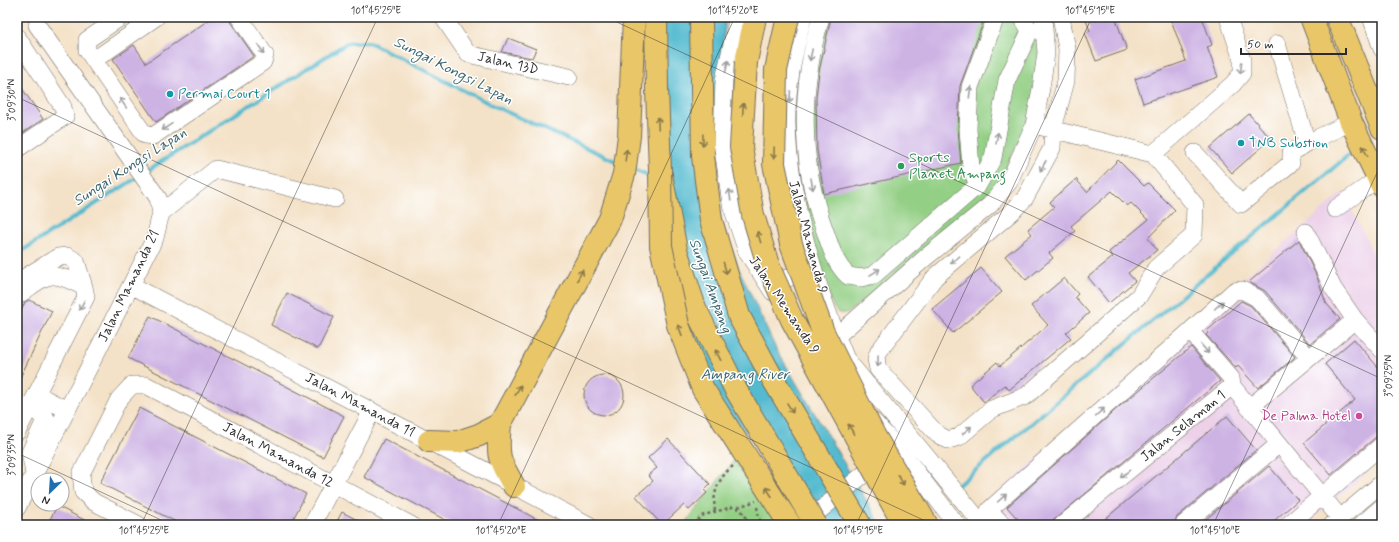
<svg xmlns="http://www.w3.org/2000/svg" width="1399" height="542" font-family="Mynerve,sans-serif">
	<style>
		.built { fill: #ecd1e9 }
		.green { fill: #93cf84; stroke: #5f7d58 }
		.water { fill: #52bacf; stroke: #3e727d }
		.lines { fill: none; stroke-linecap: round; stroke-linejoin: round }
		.stream { stroke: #52bacf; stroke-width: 4 }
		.building { fill: #cdb3e4 }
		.minor-casing { stroke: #716b62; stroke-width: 18 }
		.major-casing { stroke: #716b62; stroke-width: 24 }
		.highway-casing { stroke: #716b62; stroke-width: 24 }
		.path { stroke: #716b62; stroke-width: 2.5; stroke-dasharray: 3 3; stroke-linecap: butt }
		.minor { stroke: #fff; stroke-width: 17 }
		.major { stroke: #e9c769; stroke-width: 22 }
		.highway { stroke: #e9c769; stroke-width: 22 }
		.highway-bridge-casing { stroke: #716b62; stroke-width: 24; stroke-linecap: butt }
		.highway-bridge { stroke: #e9c769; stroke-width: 22 }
		.oneway { stroke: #a0a0a0 }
		.oneway2 { stroke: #8a794a }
		.ticks { fill: none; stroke: #2b2b2b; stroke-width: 1; stroke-opacity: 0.45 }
		.culture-dot { fill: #0f9aa8; stroke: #fff; stroke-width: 1.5 }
		.leisure-dot { fill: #2e9e5b; stroke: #fff; stroke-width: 1.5 }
		.hotel-dot { fill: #d1479c; stroke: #fff; stroke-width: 1.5 }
		.labels { text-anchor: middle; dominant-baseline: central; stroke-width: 3; stroke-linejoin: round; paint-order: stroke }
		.street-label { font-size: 14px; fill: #2b2b2b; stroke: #fff }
		.culture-label { font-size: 14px; fill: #0d838f; stroke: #fff; text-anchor: start }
		.leisure-label { font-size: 14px; fill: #27864d; stroke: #fff; text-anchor: start }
		.hotel-label { font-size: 14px; fill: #b23c85; stroke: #fff; text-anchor: end }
		.water-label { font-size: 15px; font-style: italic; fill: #3b646d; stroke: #fff }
		.neatline { fill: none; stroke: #2b2b2b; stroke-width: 1.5 }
		.ticks-label { font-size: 10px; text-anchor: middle; fill: #2b2b2b }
	</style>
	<rect width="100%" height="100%" fill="#fff"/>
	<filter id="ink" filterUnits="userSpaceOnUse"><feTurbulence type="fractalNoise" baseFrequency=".025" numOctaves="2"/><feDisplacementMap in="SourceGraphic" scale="8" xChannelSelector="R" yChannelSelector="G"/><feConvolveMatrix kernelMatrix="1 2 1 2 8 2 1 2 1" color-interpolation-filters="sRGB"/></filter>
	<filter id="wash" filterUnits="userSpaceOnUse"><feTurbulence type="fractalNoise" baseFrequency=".012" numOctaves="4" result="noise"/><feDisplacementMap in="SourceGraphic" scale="16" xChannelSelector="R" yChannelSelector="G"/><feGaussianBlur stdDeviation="0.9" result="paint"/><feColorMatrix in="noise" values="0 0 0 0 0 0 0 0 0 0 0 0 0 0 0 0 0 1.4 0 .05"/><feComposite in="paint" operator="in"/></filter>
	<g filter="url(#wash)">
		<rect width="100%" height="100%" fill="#f4e2c8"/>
		<path class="built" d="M1343,192L1382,271V460L1305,525H998L982,507Z"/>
		<path class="green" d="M812,17H1036L1040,46L1031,118L995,188L849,312C842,314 839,314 834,308L820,274L792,142L796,94L802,56Z
			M734,460L788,516L781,525H684Z"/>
		<path class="water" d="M663,17H726L714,130L719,213L739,269L775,347L881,525H819L766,453L714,400L674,307Z"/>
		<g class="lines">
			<path class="stream" d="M631,168L653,177
				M145,172L347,43L369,42L498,108L620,163
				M17,254L138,177
				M957,486L1357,148"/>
		</g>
		<g id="blocks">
			<path class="building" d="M213,17H229L231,23L254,56L156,122L113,59L134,45L146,63Z
				M831,17H985L960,86L958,129L961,163L824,194L817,150L816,98L819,72Z
				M1085,17H1115L1127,50L1096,61L1085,33L1090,31Z
				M1170,17H1202L1212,45L1207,47L1218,77L1143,103L1135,79L1186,61Z
				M508,38L536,49L532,58L502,52Z
				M17,81L43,119L17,137Z
				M1249,114L1271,139L1232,173L1210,148Z
				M1118,160L1144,186L1148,183L1175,210L1148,238L1157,250L1128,273L1135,281L1109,303L1088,277L1113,257L1109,252L1148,220L1131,203L1127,206L1112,191L1071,226L1075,231L1049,253L1053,258L1026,280L1005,256L1032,234L1028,229L1054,207L1050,202L1076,179L1087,192Z
				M1299,240L1317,277L1326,303L1340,319L1310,344L1265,291L1249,282Z
				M981,268L1002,292L953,333L932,309Z
				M1064,278L1078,294L1075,297L1089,313L1066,333L1071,338L1009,390L1005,385L984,402L970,385L997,362L1000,366L1048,325L1031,306Z
				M287,293L334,317L318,349L271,325Z
				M29,300L52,311L17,384V320L25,302Z
				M1241,301L1251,306L1295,357L1258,388L1238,366L1236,368L1206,335L1208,333L1207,331Z
				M150,316L344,416L323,457L128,358Z
				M1354,339L1382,372V432L1331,475L1304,443L1355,400L1325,364Z
				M1191,347L1220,381L1048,525H1023L1007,507L1120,406Z
				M584 395a20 20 0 1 1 40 0a20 20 0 1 1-40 0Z
				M139,408L306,494L290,525H182L100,483Z
				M1227,416L1256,450L1177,517L1173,525H1098Z
				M384,439L548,525H455L364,477Z
				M668,439L710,484L704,490L707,493L689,510L684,505L662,525L636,496L653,481L648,475L657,468L648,458Z
				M1269,466L1298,500L1269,525H1199Z
				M57,506L94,525H47Z
				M342,512L367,525H335Z"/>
		</g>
	</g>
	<g filter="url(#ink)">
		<use href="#blocks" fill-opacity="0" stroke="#716b62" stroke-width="1"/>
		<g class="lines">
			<defs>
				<path id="minor" d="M121,17L87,40V50L145,135L153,136L263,62L265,55L239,17
					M443,17L468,54L569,77
					M738,17L724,80L722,142L731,204L747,252L773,292
					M803,17C794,52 786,88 787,125C789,201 817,289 846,359L983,525
					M821,17C800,88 799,161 825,231C832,250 834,262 848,276L861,278L874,275L978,185L993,158L1007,80L1030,31L1022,17
					M1371,17L1382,49
					M17,37L63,107L65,116L17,149
					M1277,44L1307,143
					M94,60L156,17
					M1034,125L1153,154L1195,205L1194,235L1156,268L1139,296L1026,396L992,409L959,437L948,440L937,434L878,369L876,359L879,351L935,277L1012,212L1025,198L1052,148L1053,129L1066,81L1067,49L1061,17
					M1195,153L1241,204L1291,163V153L1307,143L1351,122
					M1153,154L1233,84L1242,73V60L1228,17
					M978,185L971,168L968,129L970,87L996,17
					M1335,209L1379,178
					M161,213L216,169L335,199
					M1306,232L1333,288L1355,320L1382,350
					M763,275C778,283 800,279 807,263
					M27,276L58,257L67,256L76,261L84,287
					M131,285L589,525
					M17,296C48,275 48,268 84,287L86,297L17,432
					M1190,331L1234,291L1242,290L1257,298L1309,358
					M832,346L837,336L925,258L990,205L1009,182L1034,125L1041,88L1046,53L1043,17
					M36,394L67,410
					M29,407L46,418L30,452L34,474
					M1249,408L1355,320
					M874,422L898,448L957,525
					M17,508L155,238L161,213L158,198L37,25
					M139,525L94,502L83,492L81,474L119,399L132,385H146L411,525
					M312,525L372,411
					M802,525L881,460
					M1003,525L989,510L1190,331L1231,378L1232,386
					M1062,525L1232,386L1340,518
					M1183,525L1279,444
					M1288,525L1382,445
					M1332,525L1382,483
					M1361,525L1382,507"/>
				<path id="major" d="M1311,17L1351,122L1382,186
					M1337,17L1382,128"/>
				<path id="highway" d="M656,17L657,90L660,170L676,250L695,308L736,390
					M701,17L703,156L711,220L739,316L770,374
					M746,62L755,17
					M429,441L458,442L479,435L500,424
					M514,486C498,459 497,456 500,424L610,219L624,174L629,136L634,17"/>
			</defs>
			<use href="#minor" class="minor-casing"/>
			<use href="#major" class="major-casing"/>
			<use href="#highway" class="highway-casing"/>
			<path class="path" d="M738,507L756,501
				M757,507L759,518L762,525
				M715,511C712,493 719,477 733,466
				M694,525L701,516L732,507C742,508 747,516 748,525"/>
			<use href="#minor" class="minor"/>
			<use href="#major" class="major"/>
			<use href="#highway" class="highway"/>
			<defs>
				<path id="highway-bridge" d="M788,17L776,70L774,164L791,244L823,332L874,435L927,525
					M746,62L741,147L753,215L768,265L792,320L904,525
					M660,170L661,246L678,325L703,389L790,525
					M770,374L860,525
					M736,390L816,525"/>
			</defs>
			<use href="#highway-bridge" class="highway-bridge-casing"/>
			<use href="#highway-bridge" class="highway-bridge"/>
		</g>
		<defs><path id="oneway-shaft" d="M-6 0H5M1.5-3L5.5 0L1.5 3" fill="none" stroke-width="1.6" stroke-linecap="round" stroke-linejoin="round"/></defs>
		<g class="oneway">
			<use href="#oneway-shaft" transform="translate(261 49) rotate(56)"/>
			<use href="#oneway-shaft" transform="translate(811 55) rotate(102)"/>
			<use href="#oneway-shaft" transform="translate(727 66) rotate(-77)"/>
			<use href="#oneway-shaft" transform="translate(1241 68) rotate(96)"/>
			<use href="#oneway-shaft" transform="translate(970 92) rotate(-83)"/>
			<use href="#oneway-shaft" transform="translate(790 97) rotate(95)"/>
			<use href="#oneway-shaft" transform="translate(123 103) rotate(-124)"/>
			<use href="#oneway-shaft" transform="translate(167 127) rotate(146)"/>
			<use href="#oneway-shaft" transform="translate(997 138) rotate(-80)"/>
			<use href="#oneway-shaft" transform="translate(1043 166) rotate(119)"/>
			<use href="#oneway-shaft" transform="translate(812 184) rotate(80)"/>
			<use href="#oneway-shaft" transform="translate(730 195) rotate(-98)"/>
			<use href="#oneway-shaft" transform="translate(955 260) rotate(140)"/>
			<use href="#oneway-shaft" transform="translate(875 272) rotate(-32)"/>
			<use href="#oneway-shaft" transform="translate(82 305) rotate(117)"/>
			<use href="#oneway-shaft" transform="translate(1219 305) rotate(-42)"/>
			<use href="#oneway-shaft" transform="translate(1205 349) rotate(49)"/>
			<use href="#oneway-shaft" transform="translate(878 361) rotate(91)"/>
			<use href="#oneway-shaft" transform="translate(1100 412) rotate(-42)"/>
			<use href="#oneway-shaft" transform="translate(967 430) rotate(-40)"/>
			<use href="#oneway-shaft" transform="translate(1125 474) rotate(141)"/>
			<use href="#oneway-shaft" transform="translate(1002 498) rotate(-42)"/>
		</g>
		<g class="oneway2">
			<use href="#oneway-shaft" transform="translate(743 109) rotate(-87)"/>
			<use href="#oneway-shaft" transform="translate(658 123) rotate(-93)"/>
			<use href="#oneway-shaft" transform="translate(703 140) rotate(89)"/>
			<use href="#oneway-shaft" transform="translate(1365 151) rotate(-117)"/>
			<use href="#oneway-shaft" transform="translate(774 153) rotate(92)"/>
			<use href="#oneway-shaft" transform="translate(626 155) rotate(-82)"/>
			<use href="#oneway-shaft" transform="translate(759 237) rotate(-107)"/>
			<use href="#oneway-shaft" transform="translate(725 268) rotate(74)"/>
			<use href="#oneway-shaft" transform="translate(580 275) rotate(-62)"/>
			<use href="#oneway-shaft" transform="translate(680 330) rotate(-110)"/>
			<use href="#oneway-shaft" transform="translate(718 355) rotate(-117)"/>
			<use href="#oneway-shaft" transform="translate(518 390) rotate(-62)"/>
			<use href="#oneway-shaft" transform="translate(790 408) rotate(59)"/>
			<use href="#oneway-shaft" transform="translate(851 429) rotate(-119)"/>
			<use href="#oneway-shaft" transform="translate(901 480) rotate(60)"/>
			<use href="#oneway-shaft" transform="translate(769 492) rotate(-123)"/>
		</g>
	</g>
	<path class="ticks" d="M606,17L1382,379M1368,17L1382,23M17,26L21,17M17,97L934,525M17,453L172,525M141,525L378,17M498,525L735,17M856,525L1092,17M1213,525L1382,162"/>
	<g class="culture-dot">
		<circle cx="170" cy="94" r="4"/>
		<circle cx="1241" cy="143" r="4"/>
	</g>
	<circle class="leisure-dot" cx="901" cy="166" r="4"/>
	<circle class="hotel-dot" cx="1359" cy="416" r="4"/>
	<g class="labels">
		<g class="street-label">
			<text transform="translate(508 63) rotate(13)">Jalan 13D</text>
			<text transform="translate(808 237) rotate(75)">Jalan Mamanda 9</text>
			<text transform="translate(129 286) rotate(-64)">Jalan Mamanda 21</text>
			<text transform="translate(784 305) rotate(56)">Jalan Memanda 9</text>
			<text transform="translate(360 405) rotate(28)">Jalan Mamanda 11</text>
			<text transform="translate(1183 426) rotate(-39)">Jalan Selaman 1</text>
			<text transform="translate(278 455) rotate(28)">Jalan Mamanda 12</text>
		</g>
		<g class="culture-label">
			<text x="178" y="94">Permai Court 1</text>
			<text x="1249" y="143">TNB Substion</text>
		</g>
		<g class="leisure-label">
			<text x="909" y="158">Sports<tspan x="909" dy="16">Planet Ampang</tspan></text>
		</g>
		<g class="hotel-label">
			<text x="1351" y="416">De Palma Hotel</text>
		</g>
		<g class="water-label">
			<text transform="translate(453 71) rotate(27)">Sungai Kongsi Lapan</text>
			<text transform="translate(130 167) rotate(-33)">Sungai Kongsi Lapan</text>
			<text transform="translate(710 286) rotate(70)">Sungai Ampang</text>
			<text x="745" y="375">Ampang River</text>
		</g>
	</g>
	<rect width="1399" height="542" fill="none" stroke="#fff" stroke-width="44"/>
	<g transform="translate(50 492) rotate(205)"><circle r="19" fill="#ffffff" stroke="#aaaaaa"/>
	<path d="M0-3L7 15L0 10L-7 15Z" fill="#1f6fb2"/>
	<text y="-6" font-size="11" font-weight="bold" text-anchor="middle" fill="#2b2b2b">N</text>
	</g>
	<path d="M1241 48v6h105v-6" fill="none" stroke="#2b2b2b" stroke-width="2"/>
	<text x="1247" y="48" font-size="12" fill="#2b2b2b" stroke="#ffffff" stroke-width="3" paint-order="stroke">50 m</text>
	<rect x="22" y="22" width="1355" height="498" class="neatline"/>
	<g class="ticks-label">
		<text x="376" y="14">101°45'25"E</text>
		<text x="733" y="14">101°45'20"E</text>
		<text x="1090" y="14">101°45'15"E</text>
		<text transform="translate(11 100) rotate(-90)" y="4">3°09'30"N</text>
		<text transform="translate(1388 376) rotate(-90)" y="4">3°09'25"N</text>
		<text transform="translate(11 455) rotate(-90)" y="4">3°09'35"N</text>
		<text x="144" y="534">101°45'25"E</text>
		<text x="501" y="534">101°45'20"E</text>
		<text x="858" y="534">101°45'15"E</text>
		<text x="1215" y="534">101°45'10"E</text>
	</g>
</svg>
